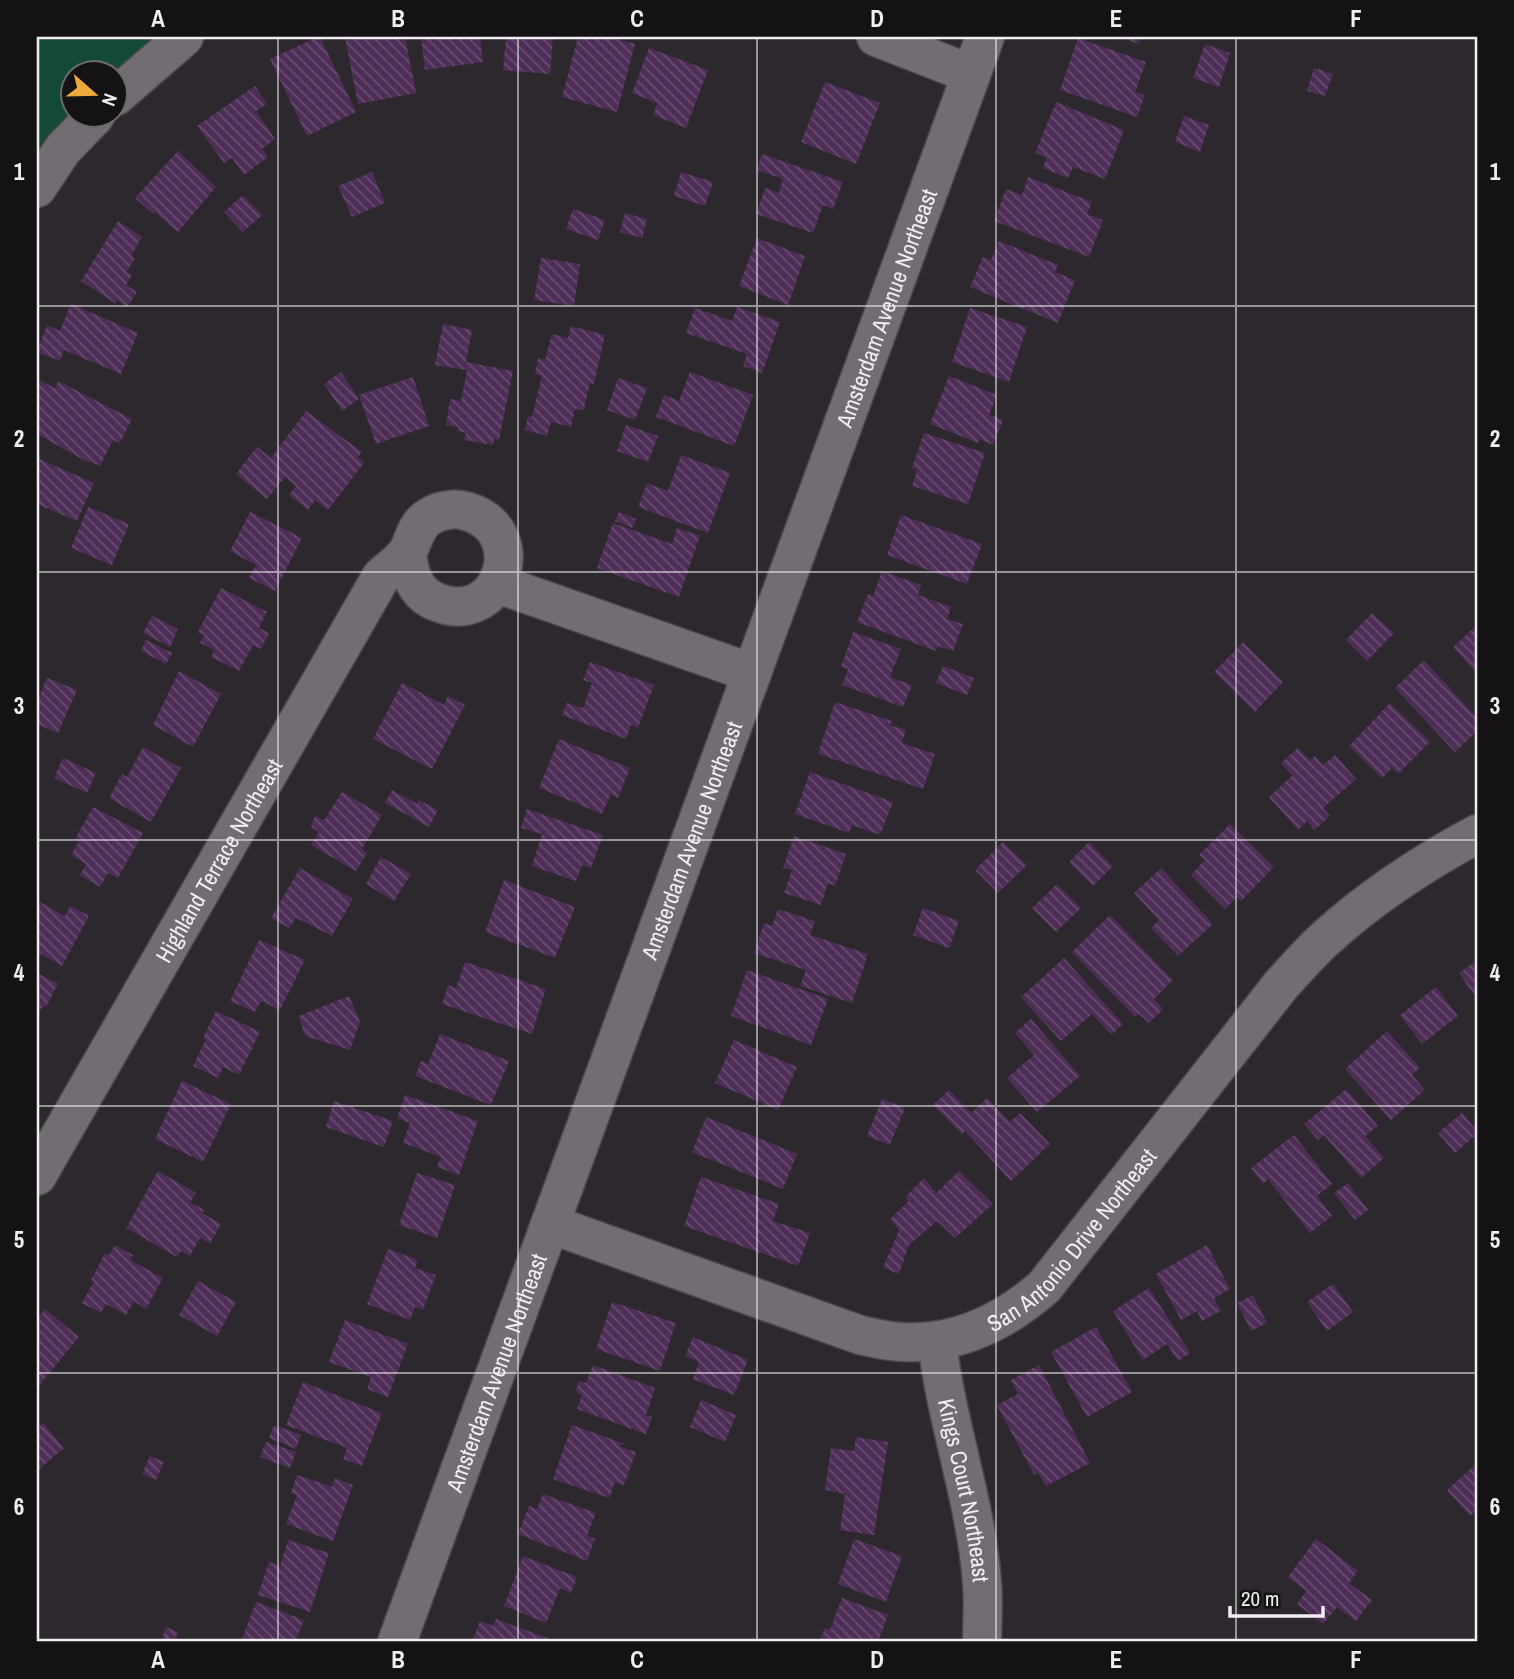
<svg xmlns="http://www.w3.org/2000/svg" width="1514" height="1679" font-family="'Archivo Narrow',sans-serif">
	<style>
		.green { fill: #144a35 }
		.building { fill: url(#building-back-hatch) }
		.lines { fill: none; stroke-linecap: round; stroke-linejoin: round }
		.minor-casing { stroke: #4a464b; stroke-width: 41 }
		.minor { stroke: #726c73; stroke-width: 38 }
		.grid { fill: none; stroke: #f1eef2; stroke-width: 2; stroke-opacity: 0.55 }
		.labels { text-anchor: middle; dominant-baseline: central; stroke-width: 6; stroke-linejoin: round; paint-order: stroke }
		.street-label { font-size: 23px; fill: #f1eef2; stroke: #141214 }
		.neatline { fill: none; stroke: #f1eef2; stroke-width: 2.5 }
		.grid-label { font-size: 23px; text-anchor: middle; font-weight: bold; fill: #f1eef2 }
	</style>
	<defs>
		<pattern id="building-back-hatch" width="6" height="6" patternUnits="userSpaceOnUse" patternTransform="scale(1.75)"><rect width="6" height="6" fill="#4e2e57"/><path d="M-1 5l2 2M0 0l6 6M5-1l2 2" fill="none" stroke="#684d70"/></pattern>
	</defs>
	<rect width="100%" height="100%" fill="#2d282e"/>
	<path class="green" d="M37,37H168L113,73L74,74V116L37,188Z"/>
	<path class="building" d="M318,37H320L356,112L307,136L270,59Z
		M345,37H405L416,93L358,104Z
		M421,37H480L483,62L425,70Z
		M506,37H553L550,74L503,70Z
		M578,37H608L635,44L617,112L562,97Z
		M1119,37H1141L1139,44Z
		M1078,38L1146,62L1135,92L1145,95L1137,117L1060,90Z
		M1205,44L1230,53L1219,87L1193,78Z
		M649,48L708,70L686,128L653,115L657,103L632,93Z
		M1314,68L1333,74L1325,96L1307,91Z
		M825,82L880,103L856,164L801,142Z
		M255,86L267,104L256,111L275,139L262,149L268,157L244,175L232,158L224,163L197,126Z
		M1056,102L1124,130L1105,179L1073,167L1068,178L1043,168L1047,158L1035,153Z
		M1184,116L1209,125L1200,152L1175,142Z
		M178,151L216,187L178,232L155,212L153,214L135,198Z
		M762,154L843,182L833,209L823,205L813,233L756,214L765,188L779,193L783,179L757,170Z
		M372,172L385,203L352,217L338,186Z
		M681,172L713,182L705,206L674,196Z
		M1028,177L1092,202L1087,214L1103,220L1089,257L994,221L1006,189L1022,195Z
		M243,195L262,215L243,232L224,212Z
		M573,209L605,220L598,240L566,229Z
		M625,213L647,219L642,238L620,232Z
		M118,221L142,237L131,256L135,259L126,272L132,275L126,285L137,292L127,307L117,300L115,303L81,281Z
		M757,238L805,256L788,305L739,286Z
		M999,241L1058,265L1055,272L1075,280L1058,323L970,287L983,257L991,260Z
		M541,258L580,264L574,306L534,300Z
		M71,304L138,333L121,374L64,350L60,361L37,352L47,325L60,331Z
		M737,307L780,322L762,373L743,366L747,354L686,333L695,308L732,321Z
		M970,308L1027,327L1009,382L952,362Z
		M443,324L472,330L466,362L513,371L499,440L494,439L493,445L464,440L466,433L457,431L458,427L446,425L450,399L461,401L467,370L435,365Z
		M571,326L605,335L594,384L590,383L584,410L575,409L571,427L551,422L547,436L525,430L528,416L532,417L542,376L535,374L538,358L545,360L552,334L568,338Z
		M341,372L359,399L342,411L324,384Z
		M690,372L753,395L734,446L656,417L664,395L679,401Z
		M949,376L997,395L989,415L1003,420L993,445L979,439L978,443L930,424Z
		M413,377L429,426L376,444L359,395Z
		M618,378L647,388L635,420L607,410Z
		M37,379L55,388L58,381L132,419L120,443L113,440L100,466L90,461L89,463L37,434Z
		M306,411L362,452L358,457L364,463L328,510L315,500L308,510L289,495L296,486L285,477L267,499L236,474L257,447L271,458Z
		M626,425L658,436L648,462L617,451Z
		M924,433L985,453L968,504L912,486L917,470L912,468Z
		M681,455L730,473L708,533L638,507L647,483L668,491Z
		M37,458L94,483L77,521L37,504Z
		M88,507L129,524L112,565L71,548Z
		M250,512L302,538L275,591L249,578L256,565L230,551Z
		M619,512L636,519L632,528L615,521Z
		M901,515L982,544L967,584L887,555Z
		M613,523L672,544L677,528L700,536L679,597L597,568Z
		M882,571L921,585L918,595L951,607L947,619L963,624L953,651L938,646L936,651L857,622L868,594L873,596Z
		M221,588L267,612L259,628L269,633L261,649L253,645L239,671L211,657L215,650L200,643L204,635L198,632Z
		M1372,613L1394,633L1367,661L1346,640Z
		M152,616L178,629L170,647L143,633Z
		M1477,625V674L1453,647Z
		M853,632L901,649L890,677L912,685L903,707L842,685L848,669L841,667Z
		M146,640L172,653L166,664L141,651Z
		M1243,642L1283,682L1255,712L1214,672Z
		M1424,660L1477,718V731L1455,752L1395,688Z
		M590,662L654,685L638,728L631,725L626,739L562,715L567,703L583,708L592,683L583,680Z
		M943,666L974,678L967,695L936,683Z
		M179,671L221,694L193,747L153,725Z
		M47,678L77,690L58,733L37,724V702Z
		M402,683L444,705L448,696L465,705L432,769L373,739Z
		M835,702L892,721L890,725L906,730L902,743L935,754L923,789L818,754Z
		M1390,703L1430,742L1398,774L1392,768L1382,778L1349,746Z
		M559,739L630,768L618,798L611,794L602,814L539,788Z
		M143,747L181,768L151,822L109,798L122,774L127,777Z
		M1298,748L1310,760L1315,756L1323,765L1335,755L1356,779L1323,808L1330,816L1314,830L1307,821L1298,830L1269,797L1292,776L1281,763Z
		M63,758L96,773L87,793L54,778Z
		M810,772L893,802L880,835L852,825L849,833L795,814Z
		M392,790L417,804L419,800L438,810L429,827L385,803Z
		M342,792L382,815L362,849L367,853L356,871L311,845L319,832L311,827L315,816L324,820Z
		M93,807L143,833L118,878L108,873L100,887L80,875L86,864L71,855L79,841L75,839Z
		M527,809L603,835L591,868L582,865L576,881L532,866L542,834L521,828Z
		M1230,824L1274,867L1241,901L1237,897L1225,909L1191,875L1205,860L1199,855Z
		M794,836L846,854L835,886L828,883L821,905L784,893L792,870L783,868Z
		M1003,842L1027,865L998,893L975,870Z
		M1089,842L1113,866L1093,886L1069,862Z
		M381,857L411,874L394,901L366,884Z
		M300,868L353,899L332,936L296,918L289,928L271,918Z
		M1161,868L1213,924L1178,956L1151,928L1159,920L1134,893Z
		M504,880L575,907L555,958L485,932Z
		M1057,884L1081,908L1056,932L1032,908Z
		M38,901L65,916L70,906L89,916L62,966L37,952Z
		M923,908L959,921L949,948L913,935Z
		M778,909L815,921L810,935L868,954L852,1003L800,986L806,970L754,953L764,923L772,926Z
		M1110,915L1173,980L1154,999L1163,1009L1149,1023L1139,1014L1135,1017L1072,952Z
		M259,940L305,960L280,1010L261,1001L255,1012L230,1001Z
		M1064,958L1123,1024L1111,1035L1092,1014L1061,1041L1021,997Z
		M1477,960V999L1459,973Z
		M465,962L546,989L532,1034L442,1004L448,985L456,988Z
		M747,970L828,999L811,1045L731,1016Z
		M37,973L58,984L46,1007L43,1006L37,1018Z
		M1436,987L1458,1016L1422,1044L1400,1015Z
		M349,996L360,1022L350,1050L305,1036L299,1016Z
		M216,1011L260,1032L239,1075L223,1067L218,1078L193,1066L206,1039L203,1038Z
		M1031,1019L1080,1076L1037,1112L1007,1078L1034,1055L1015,1033Z
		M1387,1031L1420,1068L1412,1075L1425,1090L1391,1120L1345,1069Z
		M440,1034L509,1061L491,1105L415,1076L421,1061L428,1064Z
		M734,1040L797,1067L778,1110L715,1083Z
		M182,1081L231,1104L203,1162L155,1139Z
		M1346,1089L1378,1126L1365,1136L1384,1158L1361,1178L1324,1135L1318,1140L1304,1124Z
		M949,1090L971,1113L987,1098L1010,1122L1020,1113L1050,1144L1011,1181L965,1131L962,1134L933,1105Z
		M405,1095L478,1121L459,1175L437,1167L441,1157L403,1143L410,1123L397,1118Z
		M882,1099L905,1108L890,1145L867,1136Z
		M334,1101L393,1121L384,1147L326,1127Z
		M1462,1113L1477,1131V1134L1455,1153L1438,1133Z
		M706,1117L797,1154L783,1189L692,1152Z
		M1294,1135L1332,1184L1317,1196L1332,1216L1310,1233L1268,1179L1263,1184L1251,1168Z
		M158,1171L196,1193L190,1202L204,1210L202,1213L221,1224L210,1244L200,1238L190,1256L181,1251L177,1257L126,1228Z
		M959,1171L993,1204L955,1238L937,1221L909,1245L899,1274L883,1268L899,1230L890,1219L908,1202L906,1196L924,1178L936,1193Z
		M417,1173L455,1185L437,1238L399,1225Z
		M701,1177L779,1204L773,1221L810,1233L798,1266L684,1226Z
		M1348,1183L1368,1210L1355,1220L1334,1193Z
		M115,1245L133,1255L130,1260L163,1278L146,1309L134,1301L126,1315L106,1304L101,1313L82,1303L94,1281L91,1280L105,1253L109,1255Z
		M1207,1245L1230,1289L1214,1298L1221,1311L1202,1321L1197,1311L1181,1320L1156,1274Z
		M388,1249L418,1260L415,1268L436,1275L423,1310L415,1307L410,1320L367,1304Z
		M198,1281L236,1302L217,1336L179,1315Z
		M1333,1284L1353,1312L1327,1331L1307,1302Z
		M1149,1288L1190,1353L1178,1361L1167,1344L1143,1360L1113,1311Z
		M1253,1295L1267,1323L1251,1331L1237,1303Z
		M612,1302L676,1323L660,1371L596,1349Z
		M45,1309L79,1337L37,1388V1319Z
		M345,1320L408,1344L388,1397L367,1389L371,1377L329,1362Z
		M1096,1327L1132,1392L1087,1417L1051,1352Z
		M693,1337L748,1360L734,1395L693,1379L699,1362L685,1356Z
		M593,1365L655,1388L646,1415L652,1417L646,1434L577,1409L582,1395L575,1392L579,1381L586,1383Z
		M1039,1365L1090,1463L1046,1486L1038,1473L1034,1475L997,1405L1018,1394L1011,1380Z
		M303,1382L382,1413L362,1466L343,1459L347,1448L286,1425Z
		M701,1400L736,1415L725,1442L690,1427Z
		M43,1423L64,1448L37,1471V1425L39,1427Z
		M274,1425L301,1435L296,1449L269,1438Z
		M572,1425L625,1444L618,1446L636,1452L624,1485L615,1482L609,1498L553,1479Z
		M856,1437L888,1442L874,1535L840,1530L845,1494L825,1490L831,1448L854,1451Z
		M266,1442L296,1452L290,1468L260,1457Z
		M150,1456L164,1462L156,1480L142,1474Z
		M1477,1463V1510L1470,1516L1447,1490Z
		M297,1475L332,1487L335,1478L353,1485L333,1541L286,1524L297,1495L291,1493Z
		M543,1494L596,1513L587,1536L595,1539L587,1561L518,1534L529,1506L537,1509Z
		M854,1539L902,1556L886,1602L838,1584Z
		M1316,1539L1358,1571L1349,1583L1372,1600L1356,1621L1337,1607L1323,1624L1297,1604L1306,1591L1288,1577Z
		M288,1540L329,1553L310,1612L258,1595L269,1562L280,1566Z
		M523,1556L577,1577L571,1593L560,1588L546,1623L504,1606Z
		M842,1598L888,1615L878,1642H819L825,1628L830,1630Z
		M256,1602L304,1620L295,1642H241Z
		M496,1619L558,1642H472L480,1621L493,1626Z
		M166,1627L178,1632L174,1642L162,1639Z"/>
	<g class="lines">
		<defs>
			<g id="minor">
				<path d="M876,37L971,74"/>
				<path d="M116,96L184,37"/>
				<path d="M37,188L63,149L95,116"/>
				<path d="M498,584L752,673"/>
				<path id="s1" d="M37,1176L381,577C389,569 402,561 408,551C414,540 415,528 426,519C436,511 454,507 466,511C533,530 502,626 439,603C416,595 409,575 407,553"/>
				<path id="s2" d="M550,1224L860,1335C874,1338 889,1342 903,1342C958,1345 1004,1322 1044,1287L1281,985C1296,969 1310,952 1326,938C1372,896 1423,863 1477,834"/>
				<path id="s3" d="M937,1341C946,1422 976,1501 982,1583C984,1603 982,1623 982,1642"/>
				<path id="s4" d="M397,1642L985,37"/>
			</g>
		</defs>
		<use href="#minor" class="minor-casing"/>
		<use href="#minor" class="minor"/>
	</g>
	<path class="grid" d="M278,37V1642M518,37V1642M757,37V1642M996,37V1642M1236,37V1642M37,306H1477M37,572H1477M37,840H1477M37,1106H1477M37,1373H1477"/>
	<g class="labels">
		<g class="street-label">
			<text stroke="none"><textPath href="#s4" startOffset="1421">Amsterdam Avenue Northeast</textPath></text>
			<text stroke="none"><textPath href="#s4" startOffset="854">Amsterdam Avenue Northeast</textPath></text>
			<text stroke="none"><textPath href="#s1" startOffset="364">Highland Terrace Northeast</textPath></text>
			<text stroke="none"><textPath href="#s2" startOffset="581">San Antonio Drive Northeast</textPath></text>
			<text stroke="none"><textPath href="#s4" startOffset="287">Amsterdam Avenue Northeast</textPath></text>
			<text stroke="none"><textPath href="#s3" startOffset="152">Kings Court Northeast</textPath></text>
		</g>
	</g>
	<rect width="1514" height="1679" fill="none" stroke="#141214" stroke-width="77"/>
	<g transform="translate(94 94) rotate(110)"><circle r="33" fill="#141214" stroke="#6c6a6d" stroke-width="2"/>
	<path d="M0-5L12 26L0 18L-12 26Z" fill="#eca93a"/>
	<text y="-10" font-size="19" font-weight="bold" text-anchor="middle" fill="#f1eef2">N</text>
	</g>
	<path d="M1230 1606v10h93v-10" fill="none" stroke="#f1eef2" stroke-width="3.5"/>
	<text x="1241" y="1606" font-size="21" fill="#f1eef2" stroke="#141214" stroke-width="5" paint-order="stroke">20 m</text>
	<rect x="38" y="38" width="1438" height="1602" class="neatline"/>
	<g class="grid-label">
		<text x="158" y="27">A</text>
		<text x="398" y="27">B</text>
		<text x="637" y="27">C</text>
		<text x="877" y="27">D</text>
		<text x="1116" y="27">E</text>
		<text x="1356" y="27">F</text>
		<text x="19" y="180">1</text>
		<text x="1495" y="180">1</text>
		<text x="19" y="447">2</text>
		<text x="1495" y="447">2</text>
		<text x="19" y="714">3</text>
		<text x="1495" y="714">3</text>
		<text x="19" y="981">4</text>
		<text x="1495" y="981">4</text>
		<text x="19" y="1248">5</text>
		<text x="1495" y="1248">5</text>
		<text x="19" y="1515">6</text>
		<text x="1495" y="1515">6</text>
		<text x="158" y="1668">A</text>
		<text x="398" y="1668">B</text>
		<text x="637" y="1668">C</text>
		<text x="877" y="1668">D</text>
		<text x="1116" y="1668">E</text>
		<text x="1356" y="1668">F</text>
	</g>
</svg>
